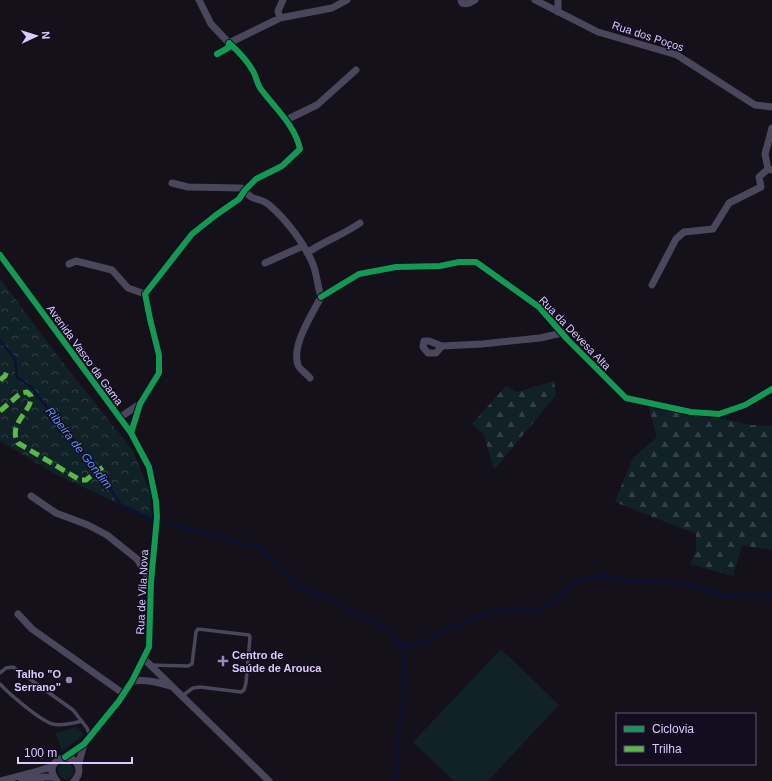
<svg xmlns="http://www.w3.org/2000/svg" width="772" height="781" font-family="Arial,sans-serif">
	<style>
		.green { fill: #112227 }
		.forest { fill: url(#forest-firs) }
		.park { fill: url(#park-crowns) }
		.lines { fill: none; stroke-linecap: round; stroke-linejoin: round }
		.stream { stroke: #0a1238; stroke-width: 2.5 }
		.service { stroke: #4a465c; stroke-width: 3.5 }
		.minor { stroke: #4a465c; stroke-width: 7 }
		.quiet { stroke: #58b947; stroke-width: 5; stroke-dasharray: 10 5; stroke-linecap: butt }
		.cycleway-casing { stroke: #130d1f; stroke-width: 8 }
		.cycleway { stroke: #139951; stroke-width: 6 }
		.poi-dot { fill: #958aaf; stroke: #130d1f; stroke-width: 1.5 }
		.labels { text-anchor: middle; dominant-baseline: central; stroke-width: 3; stroke-linejoin: round; paint-order: stroke }
		.street-label { font-size: 11px; fill: #dbcbfe; stroke: #130d1f }
		.poi-label { font-size: 11px; font-weight: bold; fill: #dbcbfe; stroke: #130d1f; text-anchor: start }
		.water-label { font-size: 12px; font-style: italic; fill: #5b92fd; stroke: #130d1f }
	</style>
	<defs>
		<pattern id="forest-firs" width="22" height="20" patternUnits="userSpaceOnUse"><rect width="22" height="20" fill="#112227"/><path d="M5 1l3.5 6h-7zM16 11l3.5 6h-7z" fill="#334147"/></pattern>
		<pattern id="park-crowns" width="20" height="18" patternUnits="userSpaceOnUse"><rect width="20" height="18" fill="#112227"/><path d="M2 6a3 3 0 1 1 6 0M12 15a3 3 0 1 1 6 0" fill="none" stroke="#334147"/></pattern>
	</defs>
	<rect width="100%" height="100%" fill="#14111b"/>
	<path class="green" d="M501,649L559,705L488,781H454L413,742Z
		M75,727L79,729L84,735L62,751L56,733Z
		M58 771a8 8 0 1 1 16 0a8 8 0 1 1-16 0Z"/>
	<path class="forest" d="M554,381L556,395L494,470L484,435L472,424L506,386L517,392Z
		M647,402L751,425L772,426V550L742,545L733,576L690,564L696,551V534L615,502L632,459L657,437Z"/>
	<path class="park" d="M0,278L53,350L133,451L150,492L152,519L57,475L0,441Z"/>
	<g class="lines">
		<path class="stream" d="M0,340L15,359L17,377L31,387L64,429L99,471L121,505L152,519L244,544L257,545L278,564L303,590L324,595L348,610L373,621L389,630L397,641L408,646L430,639L449,627L467,622L490,611L513,609L536,611L552,602L573,583L603,575L632,581H661L682,583L702,588L723,596L772,594
			M395,781L398,768L397,742L403,701L402,685L404,665L405,645"/>
		<path class="service" d="M150,665L188,666L192,664L196,632L198,629L249,635L250,637L246,683L244,690L241,692L200,687L193,688L182,696
			M0,673L6,668L13,667L73,710L87,728L90,736
			M0,684C8,693 42,722 53,724C60,726 75,723 82,721"/>
		<path class="minor" d="M199,0L211,24L229,43L280,18L332,8L347,0
			M461,0L462,3C467,5 470,3 475,0
			M535,0L598,32L677,55L755,105L772,107
			M558,12V0
			M280,18L278,11L283,0
			M286,120L317,105L356,70
			M772,170L768,169L765,154L772,128
			M172,183L188,187L241,188L245,190
			M245,190C252,202 259,197 268,204C286,219 306,245 314,267C317,277 318,287 321,297
			M307,253C324,241 343,235 360,223
			M0,255L131,433L149,467L156,501L157,517L151,582L149,647L132,681L119,701L84,744L65,757
			M265,263L303,246
			M69,264L76,261L112,270L128,288L145,294
			M652,285L676,239L684,232L713,229L729,203L761,187L759,177L768,169
			M321,297L359,274L396,267L440,266L459,262H476L539,307L567,339L626,398L691,412L719,414L745,405L772,389
			M442,346L436,353H428L423,347L424,341H429L442,346L482,344L540,338L562,333
			M310,378C307,374 299,369 298,365C291,346 312,314 321,297
			M119,418L140,404
			M131,433L140,404L159,373V355L150,319L145,294L192,234L216,215L239,199L245,190L256,179L282,166L300,149C295,125 274,107 260,88C257,83 256,76 253,71C247,60 239,52 229,43L228,48L217,54
			M31,496L56,513L88,525L107,535L137,559L151,582
			M18,614L32,629L124,694
			M144,659L269,781
			M132,681C146,679 157,682 170,686
			M78,766L84,744
			M0,781L35,772L53,766
			M22,781L45,777H54
			M57,781C39,760 77,747 79,770C79,774 77,778 74,781"/>
		<path class="quiet" d="M0,380L5,376L8,369
			M0,411L21,393L27,392L31,396C33,411 7,423 18,443L80,480H86L103,467"/>
		<defs>
			<path id="cycleway" d="M0,255L131,433L149,467L156,501L157,517L151,582L149,647L132,681L119,701L84,744L65,757
				M321,297L359,274L396,267L440,266L459,262H476L539,307L567,339L626,398L691,412L719,414L745,405L772,389
				M131,433L140,404L159,373V355L150,319L145,294L192,234L216,215L239,199L245,190L256,179L282,166L300,149C295,125 274,107 260,88C257,83 256,76 253,71C247,60 239,52 229,43L228,48L217,54"/>
		</defs>
		<use href="#cycleway" class="cycleway-casing"/>
		<use href="#cycleway" class="cycleway"/>
	</g>
	<g class="poi-dot">
		<path d="M221 655h4v4h4v4h-4v4h-4v-4h-4v-4h4z"/>
		<circle cx="69" cy="680" r="4"/>
	</g>
	<g class="labels">
		<g class="street-label">
			<text transform="translate(648 36) rotate(18)">Rua dos Poços</text>
			<text transform="translate(575 333) rotate(46)">Rua da Devesa Alta</text>
			<text transform="translate(85 355) rotate(54)">Avenida Vasco da Gama</text>
			<text transform="translate(142 592) rotate(-87)">Rua de Vila Nova</text>
		</g>
		<g class="poi-label">
			<text x="232" y="655">Centro de<tspan x="232" dy="13">Saúde de Arouca</tspan></text>
			<text x="61" y="674" text-anchor="end">Talho "O<tspan x="61" dy="13">Serrano"</tspan></text>
		</g>
		<g class="water-label">
			<text transform="translate(79 448) rotate(52)">Ribeira de Gondim</text>
		</g>
	</g>
	<rect x="616" y="713" width="140" height="52" fill="#130d1f" stroke="#635978"/>
	<rect x="624" y="726" width="20" height="6" fill="#139951" stroke="#635978"/>
	<text x="652" y="733" font-size="12" fill="#dbcbfe">Ciclovia</text>
	<rect x="624" y="746" width="20" height="6" fill="#58b947" stroke="#635978"/>
	<text x="652" y="753" font-size="12" fill="#dbcbfe">Trilha</text>
	<g transform="translate(36 36) rotate(86)" stroke="#130d1f" stroke-width="3" paint-order="stroke">
	<path d="M0-3L7 15L0 10L-7 15Z" fill="#dbcbfe"/>
	<text y="-6" font-size="11" font-weight="bold" text-anchor="middle" fill="#dbcbfe">N</text>
	</g>
	<path d="M18 757v6h114v-6" fill="none" stroke="#dbcbfe" stroke-width="2"/>
	<text x="24" y="757" font-size="12" fill="#dbcbfe" stroke="#130d1f" stroke-width="3" paint-order="stroke">100 m</text>
</svg>
